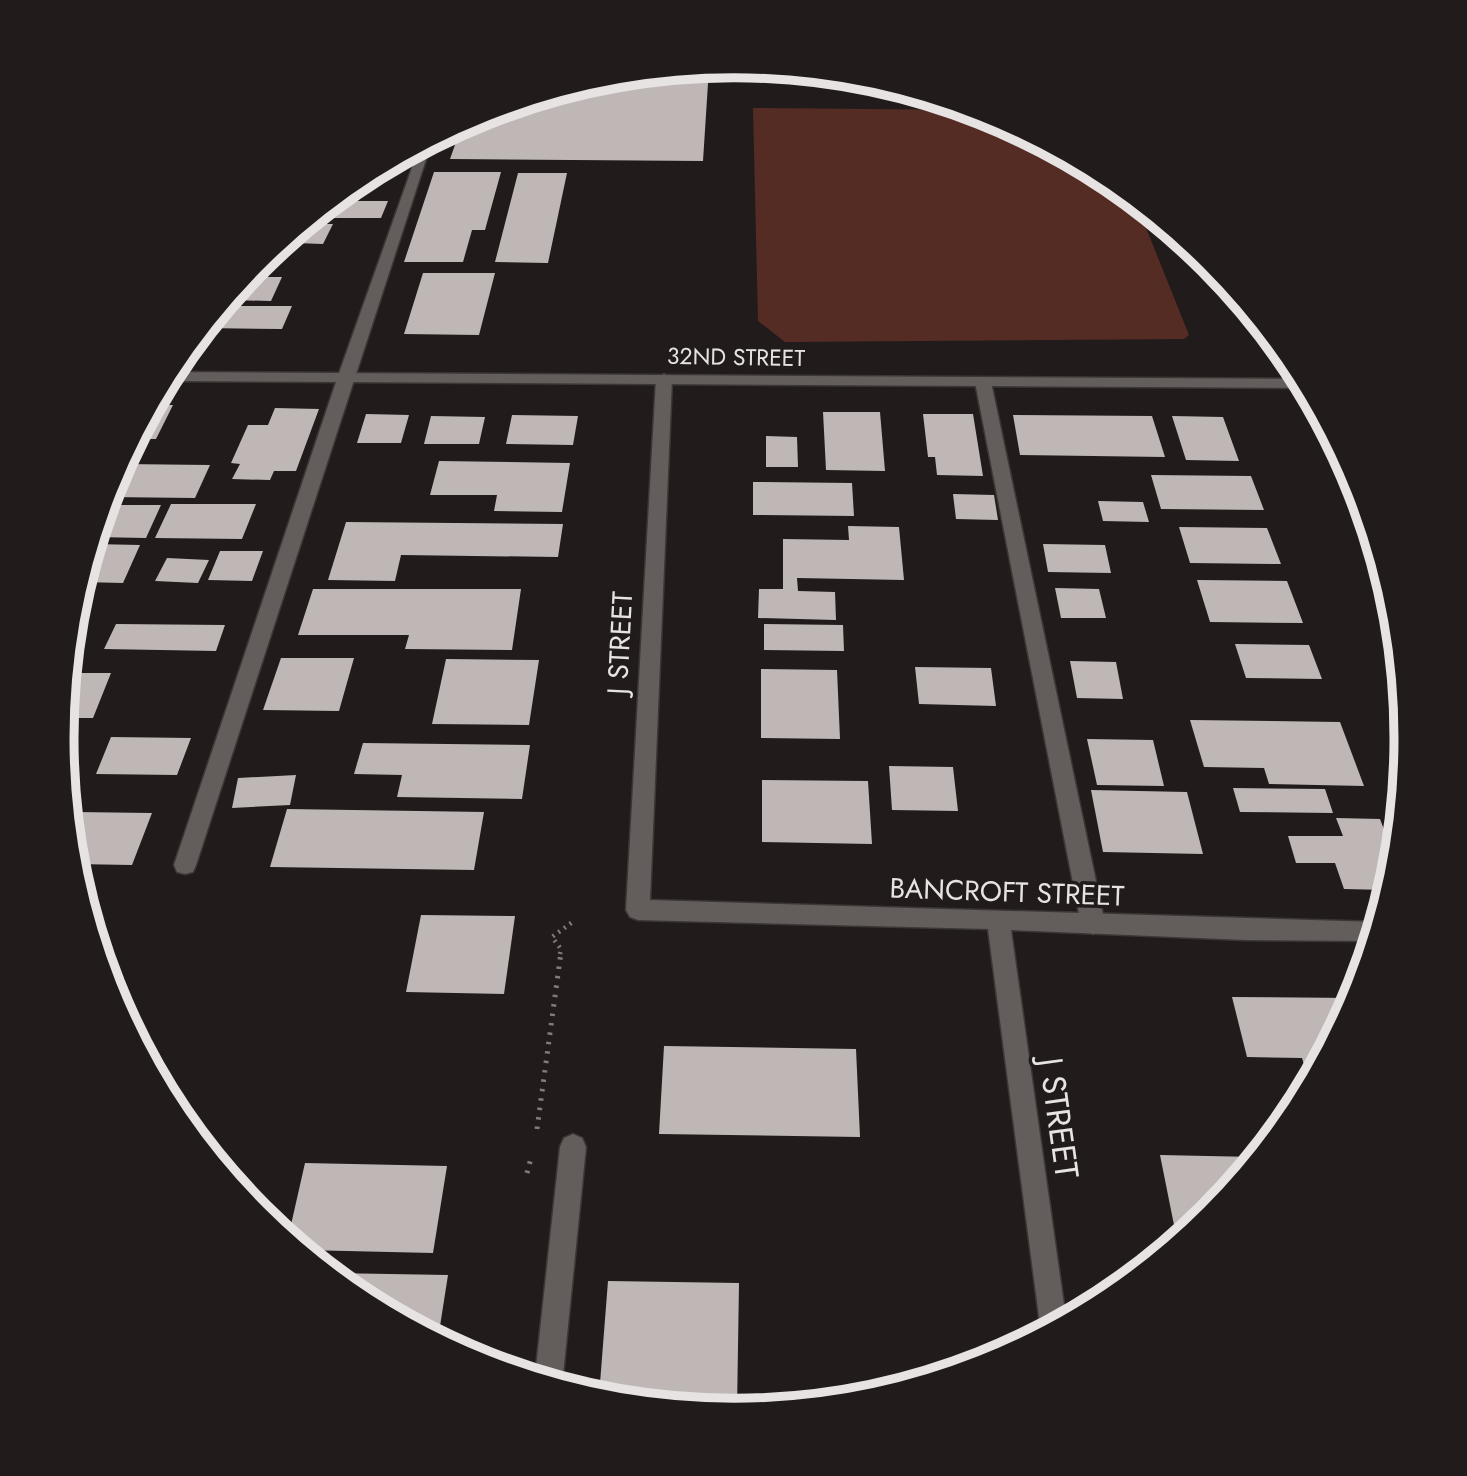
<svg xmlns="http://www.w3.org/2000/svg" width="1467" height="1476" font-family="Jost,sans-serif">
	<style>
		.green { fill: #552c24 }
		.building { fill: #beb7b6 }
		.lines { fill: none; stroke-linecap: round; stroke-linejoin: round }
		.lane-casing { stroke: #3b3736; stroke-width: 3 }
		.street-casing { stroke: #3b3736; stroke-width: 3 }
		.secondary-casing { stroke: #3b3736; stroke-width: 3 }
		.path-far1 { stroke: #807c7b; stroke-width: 4.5; stroke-dasharray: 2 5; stroke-linecap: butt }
		.path { stroke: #807c7b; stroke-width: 5; stroke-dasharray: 2.5 7; stroke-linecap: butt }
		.lane { fill: #635d5c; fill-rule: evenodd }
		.street { fill: #635d5c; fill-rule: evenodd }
		.secondary { fill: #635d5c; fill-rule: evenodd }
		.labels { text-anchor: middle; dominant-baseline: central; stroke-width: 7; stroke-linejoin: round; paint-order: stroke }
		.far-street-label { font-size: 23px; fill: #e6e3e2; stroke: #211c1b }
		.street-label { font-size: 28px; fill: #e6e3e2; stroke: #211c1b }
		.near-street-label { font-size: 33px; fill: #e6e3e2; stroke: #211c1b }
		.rim { fill: none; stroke: #e6e3e2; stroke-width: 9 }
	</style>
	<rect width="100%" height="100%" fill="#211c1b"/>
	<path class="green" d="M753,108L967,110L991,117L1107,179L1136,203L1189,335L1184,339L785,342L758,321Z"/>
	<path class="building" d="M709,68L703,161L450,159L462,125L477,117L603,79Z
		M759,68L842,77L843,80L759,79Z
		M434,172H501L485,230H472L463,262H404Z
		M518,173H567L548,263L495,262Z
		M334,201H388L381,218H313Z
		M306,224H333L323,244L295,243Z
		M423,273H495L479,335L404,334Z
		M247,277H282L271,301L227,300Z
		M223,306H292L282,329L204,328Z
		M153,405H173L156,439H135Z
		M275,408L319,409L296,471H274L270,480L232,479L240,464L231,463L248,425H268Z
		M823,412H880L885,471L826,470Z
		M366,414L409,415L401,443H357Z
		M923,414H973L983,476L937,475L935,457H928Z
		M512,415L578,416L573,445L506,444Z
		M1013,415L1152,416L1165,457L1020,455Z
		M431,416L485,417L479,444H424Z
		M1172,416L1223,417L1239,461L1186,460Z
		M766,436L797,437L798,467H766Z
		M439,461L570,463L562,512L494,511L497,495H430Z
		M121,464L210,465L195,498L108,497Z
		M1151,475L1251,476L1264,510L1161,509Z
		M753,482L852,483L854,516L753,515Z
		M953,494L994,495L998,520L956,519Z
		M1098,501L1143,502L1149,522L1103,521Z
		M171,504H256L242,539L155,538Z
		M105,505H161L146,538L95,537Z
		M346,522L563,524L558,557L401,555L395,581L328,580Z
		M848,526L899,527L904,580L797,578L798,591L835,592L836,620L758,618L759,589H783V539L849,540Z
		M1179,527L1267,528L1281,564L1190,563Z
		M93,544L140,545L123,583L82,582Z
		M1043,544L1105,545L1111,573L1048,572Z
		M220,551H263L252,581L208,580Z
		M167,558L209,560L198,583L155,581Z
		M1197,580L1287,581L1303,623L1210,622Z
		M1055,588L1099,589L1106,618H1061Z
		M313,589H521L512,650L405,649L409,635H298Z
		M116,624L225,625L216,651L104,649Z
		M764,624L843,625L844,651L764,650Z
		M1235,644L1309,645L1322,679L1246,678Z
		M281,658H354L339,711L263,710Z
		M446,659L539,660L529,725L432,724Z
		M1070,661L1116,662L1123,699L1077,698Z
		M915,667L991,668L996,706L919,704Z
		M761,669L837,670L840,739L761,738Z
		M68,673H111L93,718H63Z
		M1190,720L1340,722L1364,786L1269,784L1264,768L1204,767Z
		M111,737L191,738L177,775L96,774Z
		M1087,739L1153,740L1164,786L1097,785Z
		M363,743L530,745L522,799L397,797L402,775L354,774Z
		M889,766L953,767L958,811L892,810Z
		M296,775L290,805L232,808L238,778Z
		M762,780L868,781L872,844L762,842Z
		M1233,788L1325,789L1333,813L1240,812Z
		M1091,790L1187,792L1203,854L1103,852Z
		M287,809L484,812L474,870L270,867Z
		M75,812L152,813L132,865L74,864L70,825Z
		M1336,818L1380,819L1394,856L1387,890L1344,889L1335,863H1296L1288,836H1343Z
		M421,915L515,916L504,994L406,992Z
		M1232,997L1353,998L1309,1081L1302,1058L1247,1057Z
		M664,1046L856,1049L860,1137L659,1134Z
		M1160,1155L1255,1157L1209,1214L1189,1230H1175Z
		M305,1163L447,1166L433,1253L303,1250L288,1238Z
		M331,1273L448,1275L438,1339L360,1297Z
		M608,1281L739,1283L737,1410L599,1396Z"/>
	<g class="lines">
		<defs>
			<path id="lane" d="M432,141L196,865L193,872L185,874L177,872L174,865L337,379L419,148Z
				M983,377L991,382L1105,924L1101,931L1093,934L1085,931L1081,924L975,382Z"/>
			<path id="street" d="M664,374L672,379L650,900L1377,922L1371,941L1245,940L1011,930L1066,1319L1041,1332L988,929L638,920L630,917L626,910L656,379Z
				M1334,442L1355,481L1361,503L1351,498L1327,447Z
				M573,1134L582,1138L586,1147L562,1385L535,1377L560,1147L564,1138Z"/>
			<path id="secondary" d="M170,372L1300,379L1305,388L166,381Z"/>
		</defs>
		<use href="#lane" class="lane-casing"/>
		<use href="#street" class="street-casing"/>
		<use href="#secondary" class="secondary-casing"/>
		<path class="path-far1" d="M560,954L561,949L552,937L574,921"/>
		<path class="path" d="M537,1129L561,952
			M527,1173L531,1158"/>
		<use href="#lane" class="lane"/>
		<use href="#street" class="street"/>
		<use href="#secondary" class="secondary"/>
	</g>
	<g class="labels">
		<g class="far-street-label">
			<text transform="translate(736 357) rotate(1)">32ND STREET</text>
		</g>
		<g class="street-label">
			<text transform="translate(620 643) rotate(-87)">J STREET</text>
			<text transform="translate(1007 892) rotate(2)">BANCROFT STREET</text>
		</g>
		<g class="near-street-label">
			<text transform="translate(1059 1118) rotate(82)">J STREET</text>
		</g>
	</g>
	<path d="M0 0H1467V1476H0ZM74 738a660 660 0 1 1 1320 0a660 660 0 1 1-1320 0Z" fill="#211c1b" fill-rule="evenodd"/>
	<path class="rim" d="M74 738a660 660 0 1 1 1320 0a660 660 0 1 1-1320 0Z"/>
</svg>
